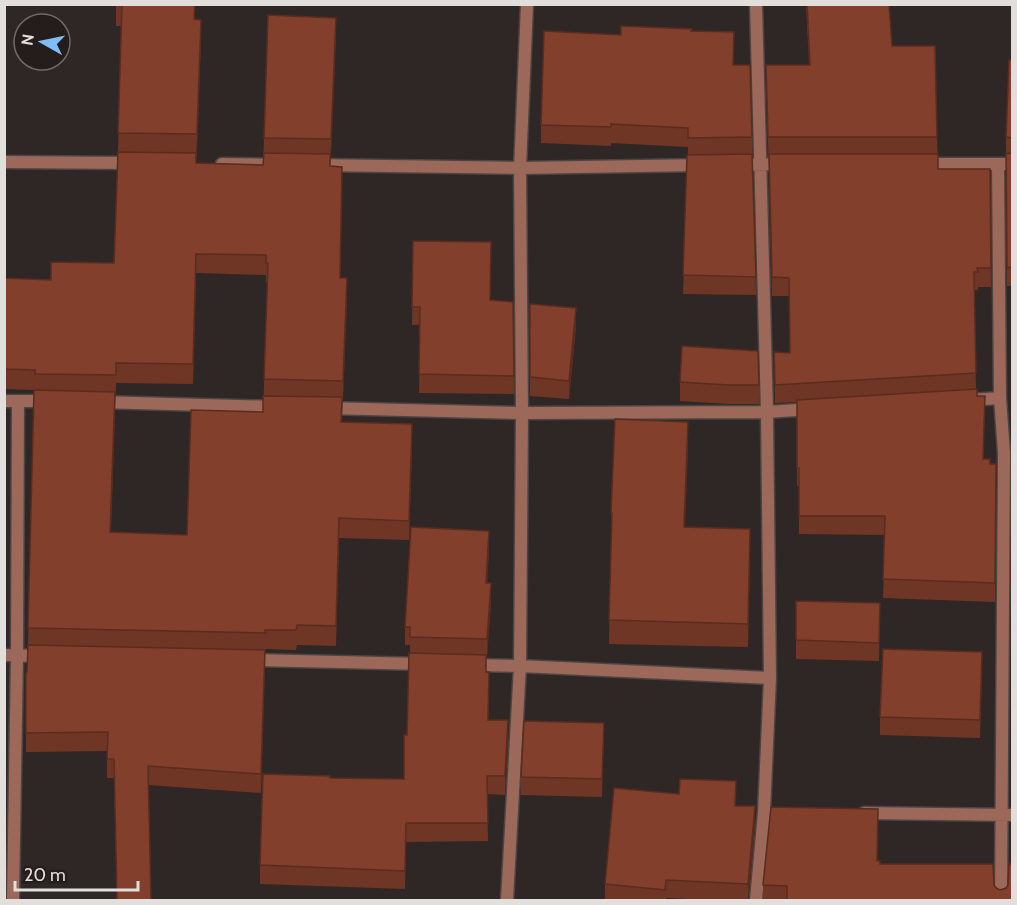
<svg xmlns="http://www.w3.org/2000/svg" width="1017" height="905" font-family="Cabin,sans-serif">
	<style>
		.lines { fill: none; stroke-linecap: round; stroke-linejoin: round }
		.minor-casing { stroke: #4b4442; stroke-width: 15 }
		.minor { stroke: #9b6859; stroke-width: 12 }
		.wall { fill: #6f3626; fill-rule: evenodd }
		.shaded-wall { fill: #5a2c1f }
		.building { fill: #813f2c; stroke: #5a2c1f; stroke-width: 1.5 }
	</style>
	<rect width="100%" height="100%" fill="#2e2725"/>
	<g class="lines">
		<defs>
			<path id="minor" d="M527,4L520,168L522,413L767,412L811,409
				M756,4L767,412L770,678L764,812L756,900
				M4,162L132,163
				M222,164L279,165
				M924,164H1012
				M998,164L1000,398L1004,453L1001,900
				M315,165L520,168L702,165
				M738,165L783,164
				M970,400L1000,398
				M4,401H49
				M100,402L277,407
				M327,408L522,413L520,666L507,900
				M4,655L42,656
				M249,660L423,664
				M471,665L520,666L770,678
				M864,813L1012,815
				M13,900L17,655L18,401"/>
		</defs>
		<use href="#minor" class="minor-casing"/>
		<use href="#minor" class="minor"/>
	</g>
	<path class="wall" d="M116,4H195V19L201,42L196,163L263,165L264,138L336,37L330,166L342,186L340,278L347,298L342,422L412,444L409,540L339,538L336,646L297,645L296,650L265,649L261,793L148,785L151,900H117L114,778H107V751L26,752V673L27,672L28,645L35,390L4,389V278L51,280L114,263L118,152L121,26H116ZM196,273L266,275V282H268L263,412L187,535L111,532L116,383L193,384Z
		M806,4H889L892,46L937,137L938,169H990L991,287H978V290H974L976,389L984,459L990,464H996L995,602L883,598L885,535L799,534V486H797V402L775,403L774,352L790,353L789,296H772L766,65H809Z
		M691,31L733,65L752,137L756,295L683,294L688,147L611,143V146L541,143V125L621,35Z
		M1012,60V286H1007L1006,137Z
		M413,241L491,300L513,302L514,394L419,393L420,325H412Z
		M530,304L576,327L569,399L530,396Z
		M680,382L759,385V404H728L680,401Z
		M688,445L685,527L750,552L748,647L609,644L611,537V513Z
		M1012,464V602H1011Z
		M489,550L487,583L491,602L487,657H486V672H489L488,720L508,739L505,795L487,794L488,841L406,842L405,889L260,884V865L330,778L404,779L407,735L410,653V645H405V627Z
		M796,601L880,603L879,661L796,659Z
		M982,670L980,738L880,735V717Z
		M604,723L602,797L521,795V777Z
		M736,806L755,825L748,900H711L666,898V900H605V884Z
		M878,861L880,864L994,885L1012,900H763V885Z"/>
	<path class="shaded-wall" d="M336,18V37L331,158V139Z
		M201,20V42L197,156V134Z
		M347,278V298L343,401V381Z
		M576,308V327L569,399V381Z
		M115,392V412L110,552V532Z
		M688,422V445L684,551V527Z
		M412,424V444L409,540V521Z
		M339,518V538L336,646V626Z
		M489,531V550L486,602V583Z
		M491,583V602L487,657V639Z
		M265,650V669L261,793V774Z
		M508,720V739L505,795V776Z
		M755,806V825L748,900V884Z"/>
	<path class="building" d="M122,4H195L194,19L201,20L197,134L118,133Z
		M807,4H889L892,46H935L937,137H768L766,65H810Z
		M268,15L336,18L331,139L264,138Z
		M621,26L692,29L691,31L734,32L733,65H750L752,137L688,138V128L611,124V127L541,125L544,31L621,35Z
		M1009,60H1012V138L1006,137Z
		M118,152L196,153V163L263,165L264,153L330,154V166L342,167L340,278H347L343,381L264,379L268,263H266V255L196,254L193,364L116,363V375L35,374V370L4,369V278L51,280V262L114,263Z
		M1012,153V267L1007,268L1006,154Z
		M752,154L756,277L683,275L687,155Z
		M769,154H938V169H990L991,268H977L978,272H974L976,373L775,385L774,352L790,353L789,278L772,277Z
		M413,241L491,242L490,300L513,302L514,376L419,374L420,307H412Z
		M530,304L576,308L569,381L530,377Z
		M682,346L758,351L759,385H728L680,382Z
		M977,389V396H985L983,459H990V464H996L995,583L883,579L885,516H799V468H797V400Z
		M34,390L115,392L110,532L187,535L191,410L263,412V396L342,397L341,422L412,424L409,521L339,518L336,626L297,625L296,630H265V633L28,628Z
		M615,419L688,422L684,527L750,529L748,624L609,620L612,513H611Z
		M1012,464V584H1011Z
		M411,527L489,531L486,583H491L487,639L410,637V627H405Z
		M796,601L880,603L879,643L796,640Z
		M28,645L265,650L261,774L148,766L151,900H117L114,759H107L108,732L26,733V673L27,672Z
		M883,649L982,652L980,720L880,717Z
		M409,653L486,655V672H489L488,720H508L505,776H487L488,823H406L405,871L260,865L263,774L330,776V778L404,779V735H407Z
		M524,721L604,723L602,779L521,777Z
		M680,779L736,781L735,806H755L748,884L666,880L665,890L605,884L614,788L679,794Z
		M771,807L878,809L877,861H880V864H993L994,885L996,888L1000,890L1006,888L1008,885L1009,864H1012V900H787V886L763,885Z"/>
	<rect width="1017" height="905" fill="none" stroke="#e2dedc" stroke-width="12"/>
	<g transform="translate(42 42) rotate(279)"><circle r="28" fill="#241d1b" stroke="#706a68" stroke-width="1.5"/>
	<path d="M0-4.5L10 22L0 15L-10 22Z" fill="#7dbef9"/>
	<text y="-9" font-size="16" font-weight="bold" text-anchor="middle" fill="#e2dedc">N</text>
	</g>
	<path d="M15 881v9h123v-9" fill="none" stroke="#e2dedc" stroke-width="3"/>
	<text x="24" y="881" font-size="18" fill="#e2dedc" stroke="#241d1b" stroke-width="4.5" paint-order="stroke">20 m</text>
</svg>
